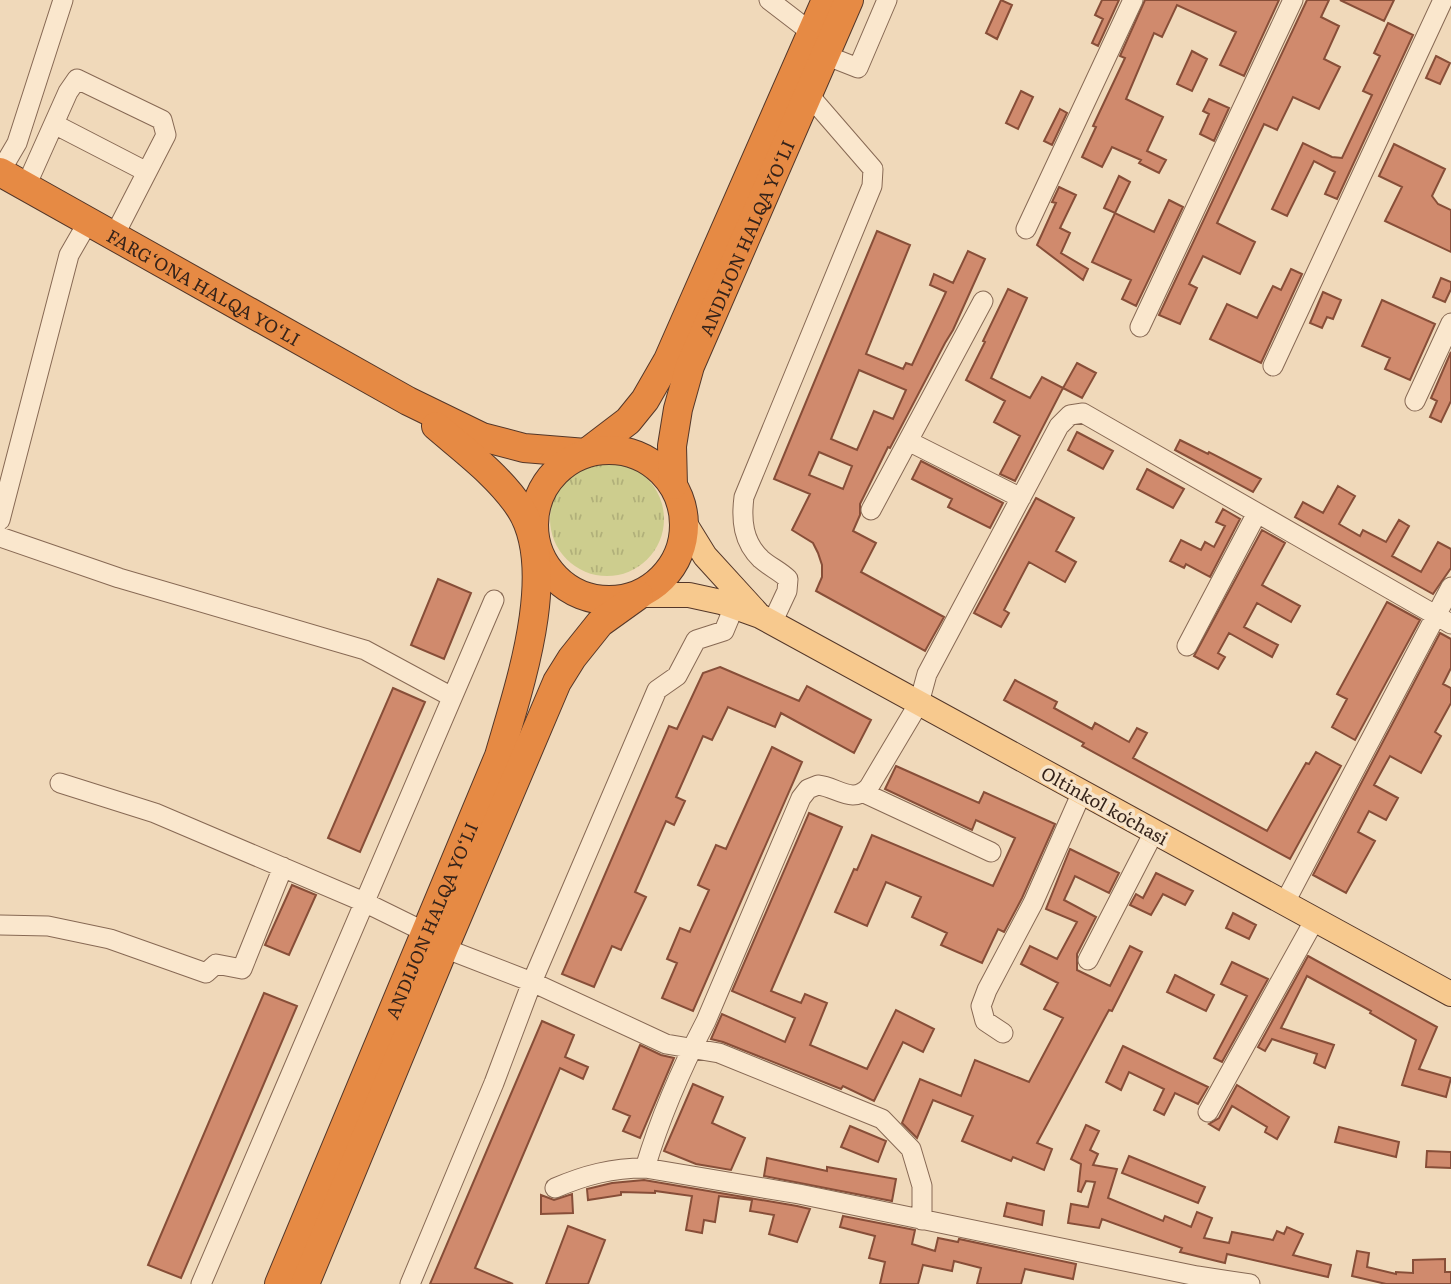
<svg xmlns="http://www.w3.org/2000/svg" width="1451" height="1284" font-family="Literata,serif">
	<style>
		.grass { fill: url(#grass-tufts) }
		.building { fill: #d08a6d; stroke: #874e38; stroke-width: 2; fill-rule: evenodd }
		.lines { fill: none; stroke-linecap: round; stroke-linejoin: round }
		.minor-casing { stroke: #876954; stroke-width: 21 }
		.major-casing { stroke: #543729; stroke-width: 26 }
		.highway-casing { stroke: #543729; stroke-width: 30 }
		.minor { stroke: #fae7cd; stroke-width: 19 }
		.major { stroke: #f7c98e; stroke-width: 24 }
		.highway { stroke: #e68a44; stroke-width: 28 }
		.labels { text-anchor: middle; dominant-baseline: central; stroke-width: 7; stroke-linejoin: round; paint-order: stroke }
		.street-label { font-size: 18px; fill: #35231a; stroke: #f7e4ca }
	</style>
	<defs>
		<pattern id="grass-tufts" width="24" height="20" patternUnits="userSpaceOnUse" patternTransform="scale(1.75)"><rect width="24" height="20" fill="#cdcd8e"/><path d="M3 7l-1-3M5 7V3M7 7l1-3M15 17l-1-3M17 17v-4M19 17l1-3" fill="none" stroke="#b1b07a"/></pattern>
	</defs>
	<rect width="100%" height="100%" fill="#f0d9ba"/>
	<path class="grass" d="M550 519a57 57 0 1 1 114 0a57 57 0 1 1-114 0Z"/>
	<path class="building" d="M1001,0L1012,5L997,39L986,33Z
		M1102,0H1119L1098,46L1092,43L1103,19L1095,15Z
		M1145,0H1279L1244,76L1220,65L1236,32L1177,5L1162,37L1154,33L1126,99L1163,117L1147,151L1166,160L1159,173L1139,163L1141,160L1112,147L1102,167L1082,157L1096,127L1093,126L1125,58L1120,56Z
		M1307,0H1329L1321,17L1339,26L1324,59L1340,67L1319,109L1293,97L1277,130L1264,124L1217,223L1255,242L1240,274L1203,256L1189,284L1197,288L1180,324L1159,315Z
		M1340,0H1394L1384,21Z
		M1388,23L1413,35L1337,199L1325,194L1335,172L1314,161L1287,216L1272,209L1303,143L1332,157L1342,158L1372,95L1363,91L1380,56L1374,53Z
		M1192,51L1207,59L1192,91L1177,84Z
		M1436,56L1450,63L1440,84L1426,78Z
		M1021,91L1033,97L1018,129L1006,123Z
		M1209,99L1229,108L1214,141L1200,134L1209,114L1203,111Z
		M1060,109L1067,113L1052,145L1044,141Z
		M1394,144L1445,169L1432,196L1438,204L1451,210V252L1385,221L1402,187L1379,176Z
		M1119,176L1130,182L1115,213L1104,208Z
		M1059,187L1076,195L1060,228L1070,233L1061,253L1088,269L1083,280L1037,245L1056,203L1052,202Z
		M1169,200L1183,207L1136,306L1122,299L1131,280L1092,262L1115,213L1154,232Z
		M877,231L910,245L866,354L903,369L906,363L912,365L946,292L930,285L934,274L953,283L968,251L985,259L953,330L945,343L890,448L888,447L860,504V515L853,531L876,543L861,572L944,617L925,651L816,591L822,577V565L818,553L813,543L792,530L810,494L774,479ZM859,370L906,390L893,419L874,411L857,450L831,439ZM819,452L852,466L843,489L809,475Z
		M1291,269L1302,274L1261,363L1210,339L1227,304L1257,318L1273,286L1281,290Z
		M1441,278L1451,282V289L1445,302L1433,297Z
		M1008,289L1027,298L991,378L1030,398L1042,377L1063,388L1015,481L1000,474L1020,436L994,422L1005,401L966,380L985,342L983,341Z
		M1323,292L1341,300L1333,319L1327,317L1322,328L1310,323Z
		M1382,300L1435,324L1410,380L1385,369L1390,358L1362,346Z
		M1451,352V401L1441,422L1430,417L1437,401L1431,398Z
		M1077,363L1096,373L1082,398L1063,388Z
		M1077,432L1113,451L1103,469L1068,450Z
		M1180,440L1208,454L1209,452L1261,479L1253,492L1175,450Z
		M921,461L1003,503L990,528L948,507L952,499L912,479Z
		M1147,469L1184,489L1173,508L1137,489Z
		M1338,486L1355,496L1339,524L1360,536L1363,530L1386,542L1399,520L1409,526L1392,556L1421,572L1438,542L1451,549V568L1433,594L1295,517L1303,502L1323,513Z
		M1036,498L1074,518L1056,551L1076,562L1065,582L1029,562L1004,610L1009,613L1001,627L974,613Z
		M1223,509L1240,519L1210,577L1186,564L1184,568L1170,561L1181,540L1201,550L1205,542L1214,547L1225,526L1216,522Z
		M1262,530L1285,543L1262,585L1300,606L1291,622L1257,603L1244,627L1278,645L1272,657L1229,633L1218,653L1225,657L1218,669L1194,656Z
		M438,579L471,593L444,659L411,645Z
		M1387,602L1420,620L1355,740L1332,727L1347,699L1337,694Z
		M1440,633L1451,639V668L1443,684L1451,688V703L1435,732L1441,736L1421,773L1390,756L1374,785L1398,798L1386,820L1369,811L1358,832L1375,841L1346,893L1313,875Z
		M720,667L799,701L807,686L871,720L854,753L781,713L775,727L728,707L712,740L703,736L676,797L685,801L674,825L666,821L635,892L646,897L621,950L612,946L594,987L562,974L669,726L677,729L703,673Z
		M1015,680L1057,702L1054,708L1092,729L1095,723L1129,742L1137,728L1147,733L1133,758L1267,831L1306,763L1309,764L1316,752L1341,766L1290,859L1082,746L1084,743L1004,700Z
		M393,688L425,702L360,852L328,838Z
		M772,747L802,762L693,1011L662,998L677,963L667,959L680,928L690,932L709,890L698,885L716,845L726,849Z
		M896,766L979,803L984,792L1055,824L1022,898L1004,932L998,929L982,963L941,945L947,933L912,917L921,897L886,882L867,926L835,912L854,869L857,870L872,835L993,886L1015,838L976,820L972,830L885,789Z
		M809,813L842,827L771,991L801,1003L805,994L827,1003L810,1045L867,1069L896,1010L934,1029L923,1052L903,1042L874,1101L843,1086L841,1089L723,1042L711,1039L722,1014L785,1042L795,1018L732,991Z
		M1070,849L1119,873L1109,893L1075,876L1064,900L1096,917L1077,954V970L1110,986L1130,946L1142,952L1112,1011L1109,1010L1037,1143L1052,1149L1044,1170L1013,1157L1011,1161L962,1141L973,1116L933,1100L917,1138L902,1123L920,1079L961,1096L975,1060L1029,1082L1063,1018L1044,1009L1058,983L1021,964L1030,946L1057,959L1077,922L1046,909Z
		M1156,873L1193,891L1185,905L1163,894L1151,915L1130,905L1136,894L1143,898Z
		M292,885L316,895L289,955L265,945Z
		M1233,913L1256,925L1249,939L1226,928Z
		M1308,956L1437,1027L1419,1069L1451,1078L1446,1097L1402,1085L1416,1040L1370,1013L1371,1011L1307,976L1281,1028L1334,1045L1325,1068L1314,1063L1317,1054L1272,1039L1265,1051L1258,1047Z
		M1232,962L1268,979L1222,1062L1214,1058L1247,996L1221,984Z
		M1175,975L1214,995L1206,1011L1167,992Z
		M264,993L297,1006L181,1278L148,1265Z
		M542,1021L574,1035L565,1057L588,1067L583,1079L560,1068L475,1268L513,1284H430Z
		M640,1045L661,1055L674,1058L640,1138L623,1131L630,1116L613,1109Z
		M1123,1046L1208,1087L1198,1104L1175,1093L1164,1115L1154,1110L1164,1089L1129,1072L1121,1090L1106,1082Z
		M693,1084L723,1097L712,1123L745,1138L731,1170L696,1164L664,1151Z
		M1237,1085L1289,1117L1277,1139L1265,1132L1267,1127L1232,1106L1219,1130L1209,1124L1219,1118Z
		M1086,1125L1099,1131L1090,1150L1098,1154L1093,1165L1117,1169L1108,1198L1163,1221L1165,1216L1191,1227L1197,1212L1212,1218L1204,1238L1229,1243L1232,1232L1273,1240L1277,1231L1284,1234L1287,1227L1303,1234L1293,1255L1331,1265L1328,1277L1227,1254L1225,1263L1180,1252L1182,1248L1102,1219L1099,1228L1068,1223L1071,1204L1088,1207L1095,1182L1086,1181L1081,1192L1078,1191L1081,1164L1071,1159Z
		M850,1126L886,1141L878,1162L841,1147Z
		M1339,1127L1399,1142L1396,1157L1335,1142Z
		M1427,1151L1451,1152V1168L1426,1167Z
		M1129,1156L1205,1187L1198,1203L1122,1173Z
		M767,1158L827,1171V1167L896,1179L892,1201L764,1176Z
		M644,1180L797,1206L810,1209L797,1242L769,1234L774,1215L750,1211L752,1200L719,1196L715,1222L704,1220L702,1233L686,1230L692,1196L655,1191V1193L621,1192V1195L588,1200L587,1189L612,1183Z
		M572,1194L573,1213L541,1214V1195L554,1200Z
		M1007,1203L1044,1211L1042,1225L1004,1216Z
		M843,1216L915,1230L912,1244L935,1251L938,1238L958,1242L959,1239L1076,1264L1073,1279L1025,1269L1021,1284H977L981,1268L954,1261L952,1271L923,1265L918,1284H880L885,1262L869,1258L875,1236L840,1227Z
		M568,1226L605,1240L588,1284H546Z
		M1357,1251L1369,1253L1367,1267L1396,1274V1272L1413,1273V1260L1445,1259V1272H1451V1284H1386L1352,1276Z"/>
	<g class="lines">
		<defs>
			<path id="minor" d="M769,0L812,33
				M825,55L858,68L887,0
				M54,124L147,172
				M0,172L17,143L63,0
				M26,186L68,92L77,79L162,120L166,135L114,236
				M1026,229L1133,0
				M1140,327L1293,0
				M1273,366L1443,0
				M1415,401L1451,323
				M908,441L1021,498
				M871,510L983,301
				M0,520L69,255L88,222
				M0,537L119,578L365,650L452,697
				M772,623L787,591L788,579C780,571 770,567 761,559C743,542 741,520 744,497L872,186L873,169L808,94
				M1187,646L1257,513
				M60,783L155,813L364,902L425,932
				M864,793L991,852
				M1284,904L1451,587
				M0,925L48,926L110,939L206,973L216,964L242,969L283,867
				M444,948L532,982L666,1044L719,1053L882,1119L911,1149L922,1186V1220
				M1088,960L1154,832
				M1003,1033L985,1021L981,1006L987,990L1033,903L1082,792
				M1208,1112L1314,921
				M645,1168C660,1118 682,1067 706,1021L801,798L808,789L818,785C837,787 853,805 869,787L919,703L927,674L1059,426L1070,415L1083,413L1451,624
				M555,1188C585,1175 612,1168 645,1168L799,1194L1197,1276L1250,1284
				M201,1284L494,600
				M410,1284L494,1083L532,982L657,690L677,676L696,640L724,631L739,595"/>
			<path id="major" d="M684,522L705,556L757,613
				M639,595H689L721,602L760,616L1451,994"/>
			<g id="highway">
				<path id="s1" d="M0,172L408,401L482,437L524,448L586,453L628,421L645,400L668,360L826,0"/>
				<circle cx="609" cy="525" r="75"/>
				<path id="s2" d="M673,485L672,446L678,409L690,366L849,0"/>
				<path id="s3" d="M279,1284L499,756C518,690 560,570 520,508C499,476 465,451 436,426"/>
				<path d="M305,1284L444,948L557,682L572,658L600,623L639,595"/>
			</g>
		</defs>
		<use href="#minor" class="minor-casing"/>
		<use href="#major" class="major-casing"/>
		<use href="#highway" class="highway-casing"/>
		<use href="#minor" class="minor"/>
		<use href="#major" class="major"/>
		<use href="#highway" class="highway"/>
	</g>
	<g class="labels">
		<g class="street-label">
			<text stroke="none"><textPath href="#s2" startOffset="261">ANDIJON HALQA YO‘LI</textPath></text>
			<text stroke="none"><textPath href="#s1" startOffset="234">FARG‘ONA HALQA YO‘LI</textPath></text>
			<text transform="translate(1105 805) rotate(29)">Oltinkoʻl koʻchasi</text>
			<text stroke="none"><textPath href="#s3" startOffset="394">ANDIJON HALQA YO‘LI</textPath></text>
		</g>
	</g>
</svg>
